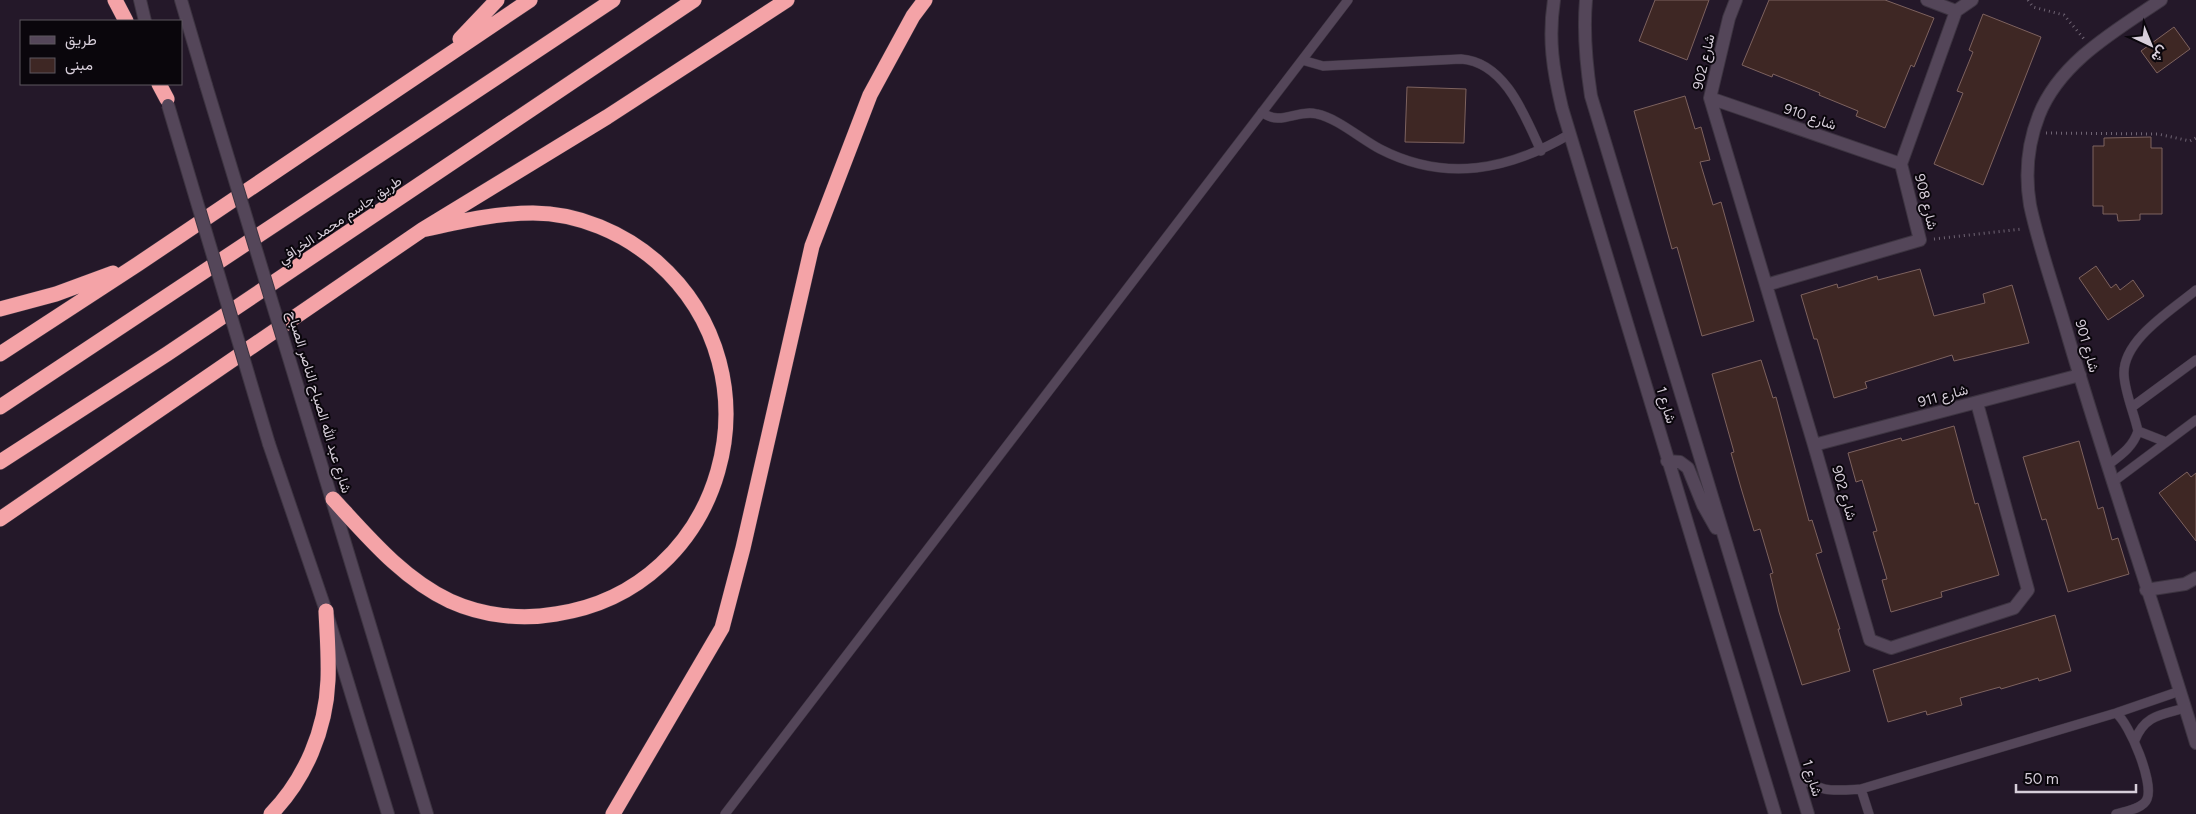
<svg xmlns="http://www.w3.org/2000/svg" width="2196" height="814" font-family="Figtree,Vazirmatn,sans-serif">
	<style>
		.building { fill: #3e2724; stroke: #7d625f }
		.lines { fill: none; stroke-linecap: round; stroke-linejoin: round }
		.lane-casing { stroke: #3d3441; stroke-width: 10 }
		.street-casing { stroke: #3d3441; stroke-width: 14 }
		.secondary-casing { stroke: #3d3441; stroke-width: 14 }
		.highway-casing { stroke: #3d3441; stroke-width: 16 }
		.path { stroke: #6f6473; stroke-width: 3; stroke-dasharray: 1 4; stroke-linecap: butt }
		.lane { stroke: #544659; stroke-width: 9 }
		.street { stroke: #544659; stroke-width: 12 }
		.secondary { stroke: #544659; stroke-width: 12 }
		.highway { stroke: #f4a3a7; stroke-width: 15 }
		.secondary-bridge-casing { stroke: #3d3441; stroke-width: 14; stroke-linecap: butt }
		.secondary-bridge { stroke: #544659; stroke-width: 12 }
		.labels { text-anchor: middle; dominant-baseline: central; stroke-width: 4; stroke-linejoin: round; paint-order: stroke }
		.street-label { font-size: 14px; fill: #d7ceda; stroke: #0a060c }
	</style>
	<rect width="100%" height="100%" fill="#241829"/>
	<path class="building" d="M1655,0H1709L1687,60L1639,41Z
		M1769,0H1885L1934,18L1914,67L1911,65L1885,128L1856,116L1858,111L1819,95L1820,93L1773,74L1772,77L1742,65Z
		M1983,14L2041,37L1983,185L1934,164L1963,93L1957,91L1973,52L1969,50Z
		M2174,27L2190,49L2157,73L2141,51Z
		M1407,87L1466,89L1464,143L1405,142Z
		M1685,96L1695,129L1701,127L1710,160L1700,162L1713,205L1721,202L1754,321L1702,336L1677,247L1672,249L1634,111Z
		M2151,137V148H2162V214H2140V220L2118,221L2117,214H2103V206H2093V146H2104V138Z
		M2096,266L2111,288L2116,284L2120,290L2133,280L2144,296L2108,320L2079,278Z
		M1920,269L1934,316L1985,303L1983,294L2012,285L2029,343L1954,361L1952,355L1865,382L1867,388L1834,398L1817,339H1814L1801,295L1837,284L1838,288L1877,276L1878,280Z
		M1761,360L1773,398L1776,397L1809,521L1812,520L1822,552L1816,554L1840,629H1838L1850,671L1802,685L1779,612L1770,574L1773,573L1760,529L1754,531L1741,488L1731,453L1734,452L1712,374Z
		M1954,426L1975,504L1978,503L1999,575L1941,592L1942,597L1891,612L1882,580L1887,579L1873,532L1877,531L1862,480L1856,482L1848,453L1901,438L1902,441Z
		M2079,441L2098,509L2103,507L2112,540L2118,538L2129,574L2068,592L2046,519L2042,520L2023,457Z
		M2187,472L2191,477L2196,473V541L2159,493Z
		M2055,615L2071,671L2039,681L2038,678L2001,689L2000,687L1960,698L1962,705L1927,715L1926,711L1888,722L1873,670Z"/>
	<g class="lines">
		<defs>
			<path id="lane" d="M1302,60L1323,66L1461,59C1505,62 1525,116 1541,151
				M1262,112C1280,127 1297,109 1317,114C1337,118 1361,139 1380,149C1446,183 1509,170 1570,134
				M2132,407L2196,360
				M2138,431L2166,442
				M2108,465C2121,455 2133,447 2138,431C2134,413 2125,393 2124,375C2122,340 2172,310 2196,290
				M2113,482L2196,420
				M2135,740C2145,715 2161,715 2185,708
				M1796,775C1823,793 1830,791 1861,789L2116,713L2180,691
				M1861,789L1869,814
				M725,814L1348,0
				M2116,814C2125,811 2143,809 2147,799C2154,783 2130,724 2116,713"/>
			<path id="street" d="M1736,0L1729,18L1710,98L1814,445L1870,640L1891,648L2014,608L2028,590L1977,403
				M1927,0L1956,11
				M2161,0C2115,31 2060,62 2039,115C2028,143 2025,175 2030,205C2039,248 2057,297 2069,340C2109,475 2155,608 2196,743
				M1710,98L1901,164
				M1766,285L1920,240L1901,164L1956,11L1972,0
				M1814,445L2080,375
				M2146,590L2185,584L2196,578"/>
			<path id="secondary" d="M140,0L145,21
				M181,0L206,85
				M1554,0C1548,39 1553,70 1562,108L1775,814
				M1586,0C1583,33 1586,63 1591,96L1808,814
				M312,434L427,814
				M269,444L326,611L388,814
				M1667,461L1680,462L1688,468L1703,505L1716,528"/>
			<path id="highway" d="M115,0L126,21
				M460,39L497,0
				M159,84L167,99
				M0,309L56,294L113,273
				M0,354L138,264L530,0
				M0,407L613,0
				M0,462L167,354L694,0
				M333,499C368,537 403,579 450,601C483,616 521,620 556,614C725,589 785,375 657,262C624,233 578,213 533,213C495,213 458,222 422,230
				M0,519L422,230L607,117L787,0
				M271,814C305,779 326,730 328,680C329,657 327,634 326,611
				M613,814L722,628L743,548L812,246L870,95L913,16L925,0"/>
		</defs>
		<use href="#lane" class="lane-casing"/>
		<use href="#street" class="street-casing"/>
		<use href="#secondary" class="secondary-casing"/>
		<use href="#highway" class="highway-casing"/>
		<path class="path" d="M2028,0L2033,7L2064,15L2084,39
			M2046,133L2158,134L2190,141L2196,138
			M1934,239L2022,229"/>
		<use href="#lane" class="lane"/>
		<use href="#street" class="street"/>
		<use href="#secondary" class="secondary"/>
		<use href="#highway" class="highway"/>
		<defs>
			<path id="secondary-bridge" d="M206,85L312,434
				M168,105L269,444"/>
		</defs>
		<use href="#secondary-bridge" class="secondary-bridge-casing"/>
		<use href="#secondary-bridge" class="secondary-bridge"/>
	</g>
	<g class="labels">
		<g class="street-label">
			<text transform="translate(1704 62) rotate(-77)">شارع 902</text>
			<text transform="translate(1810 117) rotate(19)">شارع 910</text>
			<text transform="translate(1926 202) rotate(76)">شارع 908</text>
			<text transform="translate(340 220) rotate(-34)">طريق جاسم محمد الخرافي</text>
			<text transform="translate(2087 346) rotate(74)">شارع 901</text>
			<text transform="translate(1943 396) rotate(-15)">شارع 911</text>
			<text transform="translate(319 402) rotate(73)">شارع عبد الله الصباح الناصر الصباح</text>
			<text transform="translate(1666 405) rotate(73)">شارع 1</text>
			<text transform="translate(1844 493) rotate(74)">شارع 902</text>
			<text transform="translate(1812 778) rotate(73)">شارع 1</text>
		</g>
	</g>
	<rect x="20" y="20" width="162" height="65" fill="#0a060c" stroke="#5c565e"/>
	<rect x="30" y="36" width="25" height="8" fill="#544659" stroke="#5c565e"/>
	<text x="65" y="45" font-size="15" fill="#d7ceda">طريق</text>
	<rect x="30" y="58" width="25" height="15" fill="#3e2724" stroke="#5c565e"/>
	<text x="65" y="70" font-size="15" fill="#d7ceda">مبنى</text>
	<g transform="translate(2151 45) rotate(136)" stroke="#0a060c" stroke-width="4" paint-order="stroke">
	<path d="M0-4L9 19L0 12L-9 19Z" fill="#d7ceda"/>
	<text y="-8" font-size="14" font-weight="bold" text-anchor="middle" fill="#d7ceda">ش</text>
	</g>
	<path d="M2016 784v8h120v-8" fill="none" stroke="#d7ceda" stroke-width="2.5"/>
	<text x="2024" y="784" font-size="15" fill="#d7ceda" stroke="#0a060c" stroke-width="4" paint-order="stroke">50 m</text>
</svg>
